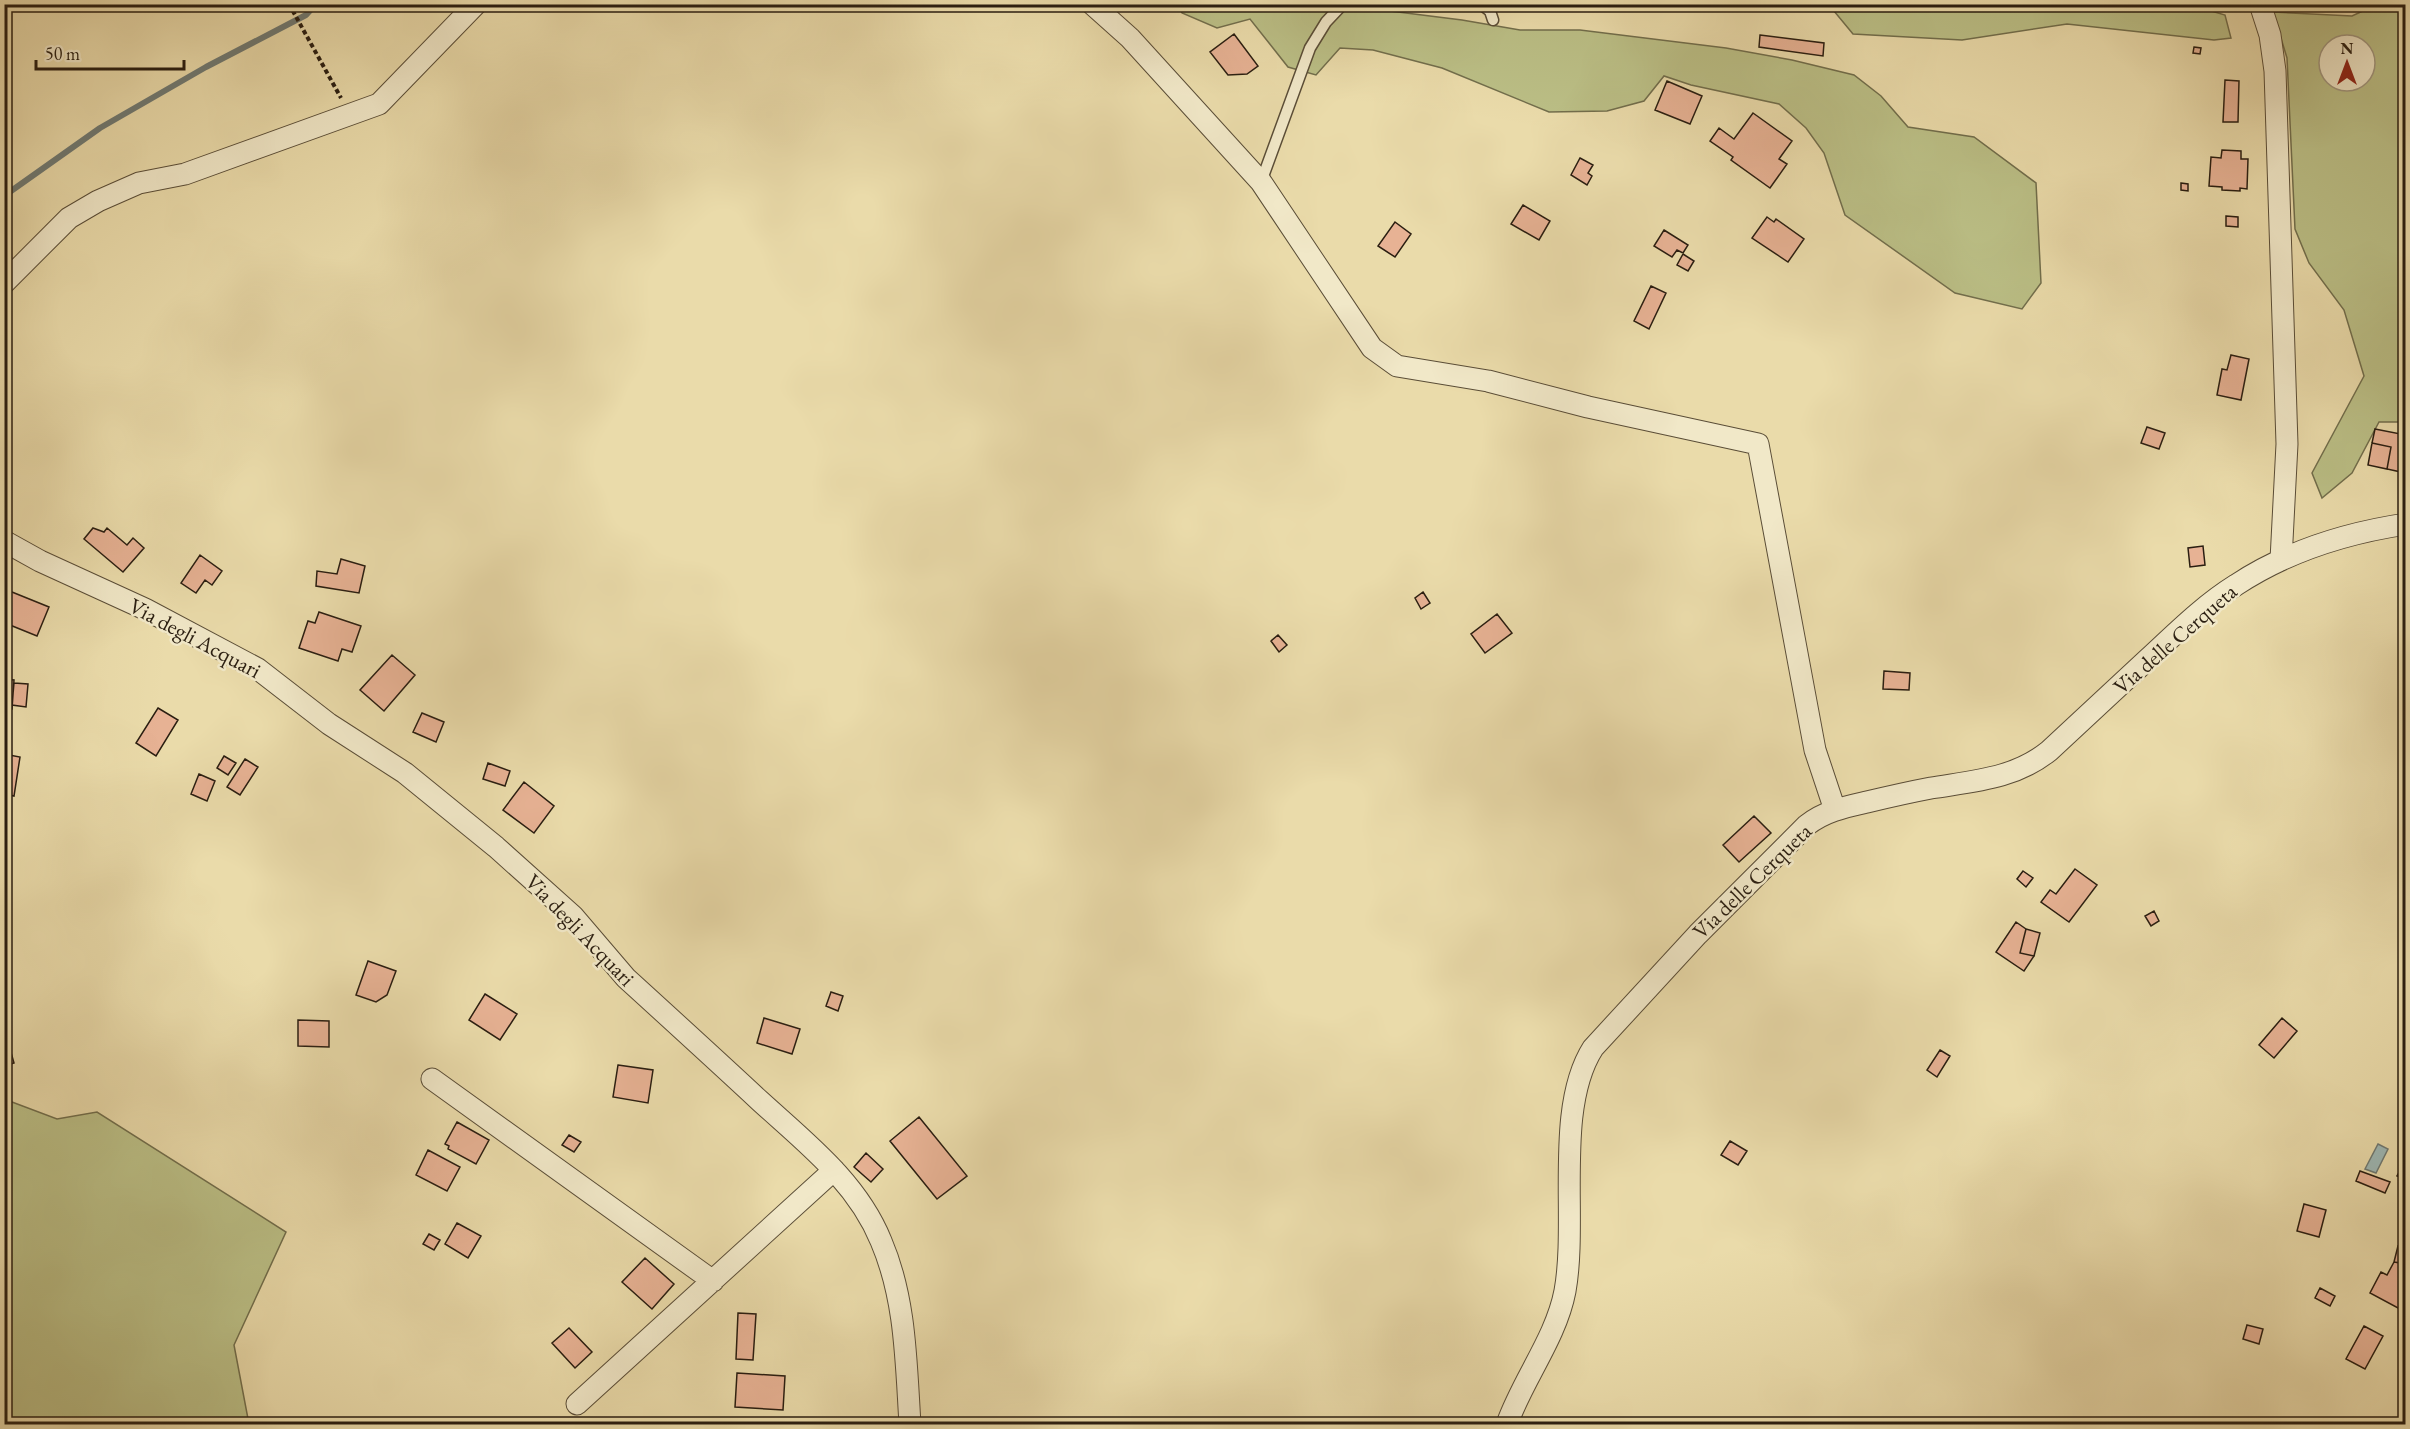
<svg xmlns="http://www.w3.org/2000/svg" width="2410" height="1429" font-family="'EB Garamond',serif">
	<style>
		.green { fill: #bbbf86; stroke: #726e4c; stroke-width: 1.5; fill-rule: evenodd }
		.water { fill: #9eb8b5; stroke: #707a73; stroke-width: 1.5 }
		.lines { fill: none; stroke-linecap: round; stroke-linejoin: round }
		.stream { stroke: #707a73; stroke-width: 6 }
		.building { fill: #e7b294; stroke: #2a1e11; stroke-width: 1.5 }
		.lane-casing { stroke: #5a4d37; stroke-width: 13 }
		.street-casing { stroke: #5a4d37; stroke-width: 23 }
		.path { stroke: #2a1e11; stroke-width: 4; stroke-dasharray: 4.5 3; stroke-linecap: butt }
		.lane { stroke: #f1e8c8; stroke-width: 10 }
		.street { stroke: #f1e8c8; stroke-width: 21 }
		.labels { text-anchor: middle; dominant-baseline: central; stroke-width: 5; stroke-linejoin: round; paint-order: stroke }
		.street-label { font-size: 22px; fill: #2a1e11; stroke: #f1e8c8 }
	</style>
	<rect width="100%" height="100%" fill="#eadbaa"/>
	<filter id="stains"><feTurbulence type="fractalNoise" baseFrequency=".00333" numOctaves="4"/><feColorMatrix values="0 0 0 0 .2 0 0 0 0 .09 0 0 0 0 .02 0 0 0 .5 -.17"/></filter>
	<radialGradient id="worn" r=".72"><stop offset=".6" stop-color="#630" stop-opacity="0"/><stop offset="1" stop-color="#630" stop-opacity=".3"/></radialGradient>
	<path class="green" d="M1178,5H1381L1390,11L1462,20L1520,30H1580L1726,48L1792,60L1854,75L1881,96L1908,127L1974,137L2036,183L2041,283L2022,309L1955,293L1845,215L1824,153L1806,128L1779,104L1691,85L1664,76L1644,101L1607,111L1549,112L1442,68L1373,50L1340,48L1316,75L1288,67L1250,19L1217,28L1182,13Z
		M1829,5H2191L2225,15L2231,38L2214,40L2067,24L1962,40L1853,34Z
		M2376,5H2405L2403,12L2406,34L2405,422H2379L2352,473L2322,498L2312,473L2364,376L2344,310L2309,263L2295,229L2287,58L2273,12L2352,16ZM2329,45H2365V81H2329Z
		M4,1099L57,1119L97,1112L286,1232L234,1345L249,1424H5Z"/>
	<path class="water" d="M2378,1144L2388,1149L2376,1173L2365,1169Z"/>
	<g class="lines">
		<path class="stream" d="M4,196L100,128L206,67L306,15L316,4"/>
	</g>
	<path class="building" d="M1234,34L1258,66L1247,74L1228,75L1210,52Z
		M1760,35L1824,43L1823,56L1759,47Z
		M2194,47L2201,48L2200,54L2193,53Z
		M2225,80L2239,81L2238,122H2223Z
		M1667,81L1702,96L1690,124L1655,110Z
		M1753,113L1792,141L1779,159L1787,164L1770,188L1731,160L1733,157L1710,141L1719,128L1734,139Z
		M2222,150L2241,151V159H2248L2247,189L2240,188V191L2222,190V187L2209,186L2211,157L2221,158Z
		M1580,158L1593,165L1588,173L1592,176L1587,185L1571,175Z
		M2181,183L2188,184V191L2181,190Z
		M1523,205L1550,221L1539,240L1511,224Z
		M2226,216L2238,217V227L2226,226Z
		M1767,217L1774,222L1776,219L1804,239L1788,262L1752,238Z
		M1395,222L1411,234L1395,257L1378,246Z
		M1664,230L1688,245L1683,253L1677,250L1672,257L1654,246Z
		M1683,254L1694,261L1688,271L1677,265Z
		M1651,286L1666,293L1649,329L1634,321Z
		M2231,355L2249,359L2241,400L2217,395L2222,369L2227,370Z
		M2147,427L2165,433L2159,449L2141,443Z
		M2375,429L2406,435V450L2401,472L2387,469L2391,447L2372,443Z
		M2372,443L2391,447L2387,469L2368,465Z
		M93,528L104,532L107,528L127,545L133,538L144,548L123,572L84,539Z
		M2203,546L2205,565L2190,567L2188,548Z
		M200,555L222,571L212,585L205,580L196,593L181,583Z
		M341,559L365,566L359,593L316,586L317,571L337,574Z
		M7,590L49,607L37,636L5,623L9,613L4,612Z
		M1423,592L1430,603L1421,609L1415,598Z
		M319,612L361,626L352,652L342,649L338,661L299,648L308,621L315,623Z
		M1497,614L1512,633L1485,653L1471,634Z
		M1278,635L1287,645L1279,652L1271,641Z
		M392,655L415,675L384,711L360,690Z
		M1884,671L1910,673L1909,690L1883,689Z
		M4,679L14,680L12,709L4,708Z
		M14,683L28,684L26,707L12,705Z
		M158,708L178,720L156,756L136,743Z
		M422,713L444,722L436,742L413,732Z
		M4,754L20,757L14,796L4,794Z
		M224,756L236,763L228,775L217,768Z
		M245,759L258,767L240,795L227,787Z
		M488,763L510,771L505,786L483,779Z
		M199,774L215,781L207,801L191,794Z
		M524,782L554,806L534,833L503,810Z
		M1754,816L1771,833L1739,862L1723,845Z
		M2075,869L2097,885L2069,922L2041,902L2050,890L2056,894Z
		M2023,871L2033,878L2026,887L2017,879Z
		M2154,911L2159,921L2151,926L2145,916Z
		M2016,922L2026,929L2020,953L2034,956L2024,971L1996,952Z
		M2026,929L2040,933L2034,956L2020,953Z
		M368,961L396,971L387,995L376,1002L356,995Z
		M831,992L843,996L838,1011L826,1006Z
		M485,994L517,1014L500,1040L469,1020Z
		M764,1018L800,1029L792,1054L757,1043Z
		M2282,1018L2297,1031L2274,1058L2259,1045Z
		M298,1020L329,1021V1047L298,1046Z
		M4,1028L14,1063L4,1066Z
		M1940,1050L1950,1056L1937,1077L1927,1070Z
		M618,1065L653,1070L648,1103L613,1097Z
		M919,1117L967,1176L937,1199L890,1141Z
		M457,1122L489,1140L476,1164L448,1149L449,1146L445,1144Z
		M569,1135L581,1142L574,1152L562,1145Z
		M1730,1141L1747,1151L1738,1165L1721,1155Z
		M428,1150L460,1167L447,1191L416,1175Z
		M866,1153L883,1169L871,1182L854,1167Z
		M2406,1160V1180L2397,1176Z
		M2360,1171L2390,1182L2385,1193L2356,1181Z
		M2304,1204L2326,1210L2319,1237L2297,1231Z
		M457,1223L481,1236L468,1258L445,1244Z
		M429,1234L440,1240L434,1250L423,1244Z
		M2398,1246L2406,1248V1264L2394,1262Z
		M645,1258L674,1284L652,1309L622,1282Z
		M2394,1262L2406,1264V1294L2398,1308L2370,1293L2381,1272L2387,1275Z
		M2320,1288L2335,1296L2330,1306L2315,1298Z
		M738,1313L756,1314L753,1360L736,1359Z
		M2247,1325L2263,1329L2259,1344L2243,1339Z
		M2364,1326L2383,1336L2365,1369L2346,1359Z
		M569,1328L592,1352L575,1368L552,1343Z
		M737,1373L785,1376L783,1410L735,1407Z"/>
	<g class="lines">
		<defs>
			<path id="lane" d="M1481,4L1490,11L1493,20
				M1261,182L1310,48L1326,22L1343,4"/>
			<path id="street" d="M1092,4L1130,38L1261,182L1372,348L1397,366L1488,381L1588,407L1758,444L1815,750L1835,810
				M2260,4L2270,35L2275,71L2287,444L2281,560
				M4,283L69,218L98,201L139,183L185,174L379,104L476,4
				M4,541L40,561L145,609L258,669L329,724L405,773L496,847L573,916L626,978C671,1019 716,1060 760,1101C806,1143 857,1182 881,1241C906,1299 906,1363 910,1424
				M432,1079L713,1281
				M577,1404L834,1170
				M1507,1424C1523,1379 1556,1338 1565,1291C1578,1219 1554,1109 1593,1048L1698,934L1807,825C1825,811 1845,807 1867,802C1888,797 1910,792 1931,788C1973,781 2014,779 2049,751C2082,720 2116,689 2149,658C2177,632 2204,605 2236,585C2286,552 2346,533 2406,524"/>
		</defs>
		<use href="#lane" class="lane-casing"/>
		<use href="#street" class="street-casing"/>
		<path class="path" d="M289,4L341,98"/>
		<use href="#lane" class="lane"/>
		<use href="#street" class="street"/>
	</g>
	<g class="labels">
		<g class="street-label">
			<text transform="translate(195 638) rotate(28)">Via degli Acquari</text>
			<text transform="translate(2175 639) rotate(-41)">Via delle Cerqueta</text>
			<text transform="translate(1752 881) rotate(-44)">Via delle Cerqueta</text>
			<text transform="translate(580 930) rotate(46)">Via degli Acquari</text>
		</g>
	</g>
	<rect width="2410" height="1429" fill="none" stroke="#eadbaa" stroke-width="24"/>
	<rect x="6" y="6" width="2398" height="1417" fill="none" stroke="#2a1e11" stroke-width="3"/>
	<rect x="12" y="12" width="2386" height="1405" fill="none" stroke="#2a1e11" stroke-width="1.5"/>
	<g transform="translate(2347 63)"><circle r="28" fill="#f1e8c8" stroke="#a1977f" stroke-width="1.5"/>
	<path d="M0-4.5L10 22L0 15L-10 22Z" fill="#8f2418"/>
	<text y="-9" font-size="16" font-weight="bold" text-anchor="middle" fill="#2a1e11">N</text>
	</g>
	<path d="M36 60v9h148v-9" fill="none" stroke="#2a1e11" stroke-width="3"/>
	<text x="45" y="60" font-size="18" fill="#2a1e11" stroke="#f1e8c8" stroke-width="4.5" paint-order="stroke">50 m</text>
	<rect width="100%" height="100%" filter="url(#stains)"/>
	<rect width="100%" height="100%" fill="url(#worn)"/>
</svg>
